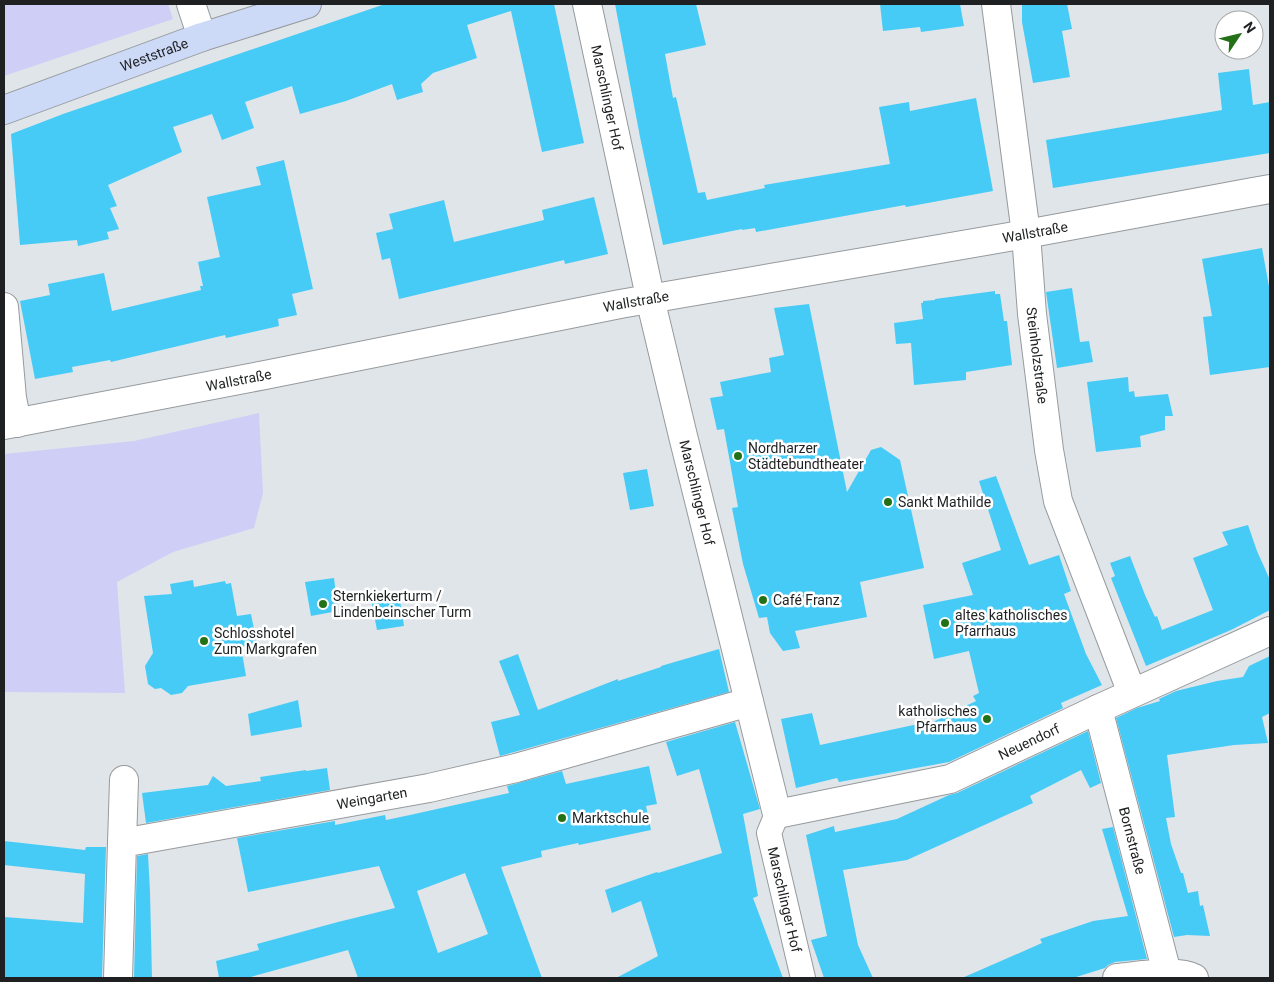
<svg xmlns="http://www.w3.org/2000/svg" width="1274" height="982" font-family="Roboto,sans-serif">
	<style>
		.green { fill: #cfcef7 }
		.building { fill: #46cbf6; fill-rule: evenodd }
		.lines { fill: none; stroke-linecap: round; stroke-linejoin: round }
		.pedestrian-casing { stroke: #969a9d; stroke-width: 26 }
		.minor-casing { stroke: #969a9d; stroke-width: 30 }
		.secondary-casing { stroke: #969a9d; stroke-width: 30 }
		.pedestrian { stroke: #fff; stroke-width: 24 }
		.minor { stroke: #fff; stroke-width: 28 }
		.secondary { stroke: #cddaf7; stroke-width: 28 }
		.poi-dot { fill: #237117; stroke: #fff; stroke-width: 2 }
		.labels { text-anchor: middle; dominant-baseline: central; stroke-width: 5; stroke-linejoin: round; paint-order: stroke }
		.street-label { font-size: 14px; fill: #1e2021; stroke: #fff }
		.poi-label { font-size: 14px; fill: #1e2021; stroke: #fff; text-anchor: start }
	</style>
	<rect width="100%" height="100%" fill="#e0e5e9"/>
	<path class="green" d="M4,4H168L173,19L4,76Z
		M259,413L263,493L254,528L173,552L117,582L125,693L4,692V454L134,441Z"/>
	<path class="building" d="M385,4H554L584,143L542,152L511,11L467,25L477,58L433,73L421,84L423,92L397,100L392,84L346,101L300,114L292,86L245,102L254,128L222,140L212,114L173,127L182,152L108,185L117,206L110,208L119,229L107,232L109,239L78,246L77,240L20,245L11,134L63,114Z
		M615,4H696L706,45L665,54L673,98L676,97L698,193L705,192L707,200L765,188L764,185L890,164L879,107L909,102L910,111L976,98L993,191L906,207L905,205L756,232L755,228L742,230V229L663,245L640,137Z
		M880,4H960L964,26L921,32L920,27L883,31Z
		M1022,4H1067L1072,29L1062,31L1070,77L1033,83L1022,22Z
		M1249,69L1253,105L1270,102V153L1053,188L1046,140L1222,110L1218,73Z
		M284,160L313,289L292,294L297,315L278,319L279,326L226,338L225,335L111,362L110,360L72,367L73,372L35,379L20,301L50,295L48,284L104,273L112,311L201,290L200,286H203L198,262L220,257L207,197L261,185L256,167Z
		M594,197L608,254L565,264L564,260L399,299L390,258L382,260L376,233L393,229L389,214L444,200L454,242L544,220L542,210Z
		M1262,248L1270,292V367L1210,375L1203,317L1212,316L1202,259Z
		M1072,288L1080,342L1089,341L1093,362L1057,368L1046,292Z
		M995,291V294H1000L1004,321H1007L1012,365L966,372V380L914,385L911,343L896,344L894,323L923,319L921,303H923V301L935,300V299Z
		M809,304L847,492L871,450L881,447L900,460L924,568L860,582L867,617L795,631L800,648L783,651L770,633L767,617L759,618L743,564L732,508L738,507L724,429L717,430L710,398L723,396L720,382L771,372L769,358L784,355L774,308Z
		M1128,377L1129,392L1134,391L1135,397L1168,394L1173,416H1165V430L1140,436L1141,447L1096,452L1087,382Z
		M647,469L654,506L630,510L623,473Z
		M996,476L1029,565L1059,555L1071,591L1064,594L1086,654L1102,685L1061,703L1063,708L949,762L839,782L837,778L796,788L781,719L812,713L820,745L923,723V727L976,701L973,696L979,693L969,651L934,659L923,605L973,595L962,563L1001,550L979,481Z
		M1248,525L1257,551L1270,580V610L1231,630L1146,666L1111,578L1115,576L1110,563L1130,556L1145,595L1155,617L1157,616L1162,630L1213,610L1193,558L1228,545L1222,532Z
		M334,578L338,611L311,616L305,582Z
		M193,580L194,587L225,581L226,584L231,583L237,616L251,614L257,644L241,647L246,676L188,686L182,693L171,695L161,688L155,689L148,684L145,666L153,653L144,596L172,594L170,584Z
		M399,594L404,626L377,630L371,599Z
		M719,649L729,692L500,756L491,722L520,715L499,661L518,654L538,710L618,679V681L661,667V666Z
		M1270,656V713L1262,717L1268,743L1234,745L1167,755L1175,817L1166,818L1171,844L1181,873H1183L1188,893L1198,891L1200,906L1203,905L1210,936L1187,935L1174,937L1116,718L1137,708L1160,701L1159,699L1176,691L1217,681L1243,677L1249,666Z
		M298,700L302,727L251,736L248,714Z
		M735,722L760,809L743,814L758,896L753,898L783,978H616L658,956L641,901L612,913L605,890L657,872L658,873L722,853L699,769L677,776L666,742Z
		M1088,731L1101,783L1090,788L1081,770L1030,796L1033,803L907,860L843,870L858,945L873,978H824L811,940L827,936L806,835L834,826L835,832L897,819L949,795L957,793Z
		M649,766L657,804L646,806L651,830L579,845L578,843L541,851L542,857L501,867L542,978H358L348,950L247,978H219L216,961L259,950L257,944L338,922L395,908L379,866L248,892L237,838L335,821V825L385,815L386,820L410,815L509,793L507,786L562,771L566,784ZM465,873L488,934L438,953L417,891Z
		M327,768L330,790L146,823L142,793L208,785L213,776L226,786L261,781L260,777L306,770V771Z
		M1113,827L1147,959L1115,962L1108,965L1105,968L1073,978H962L1042,943L1040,939L1093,921L1128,916L1102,829Z
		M4,841L85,850L86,847H106L102,978H4V917L83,923L85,874L4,865Z
		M148,854L150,892L152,978H134L137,856Z"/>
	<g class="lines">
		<defs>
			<g id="pedestrian">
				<path id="s1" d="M777,814L769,833L803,978"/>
			</g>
			<g id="minor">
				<path d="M191,4L202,37"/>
				<path id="s2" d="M587,4L654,315L683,436L777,814L950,779L1098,709L1270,631"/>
				<path id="s3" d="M996,4L1026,234L1032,314L1049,450L1058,501L1132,693"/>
				<path d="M4,307L12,398L17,423"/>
				<path id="s4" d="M4,425L265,375L620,304L1026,234L1253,192L1270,189"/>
				<path id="s5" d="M1098,709L1167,973"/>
				<path d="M122,843L124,780"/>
				<path id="s6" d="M118,978L122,843L429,788L516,768L749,702"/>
				<path d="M1117,978C1138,976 1177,969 1194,978"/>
			</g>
			<g id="secondary">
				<path id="s7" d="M4,110L202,37L307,4"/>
			</g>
		</defs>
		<use href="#pedestrian" class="pedestrian-casing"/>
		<use href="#minor" class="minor-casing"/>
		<use href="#secondary" class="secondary-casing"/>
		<use href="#pedestrian" class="pedestrian"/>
		<use href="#minor" class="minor"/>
		<use href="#secondary" class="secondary"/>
	</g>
	<g class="poi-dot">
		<circle cx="738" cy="456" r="5"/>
		<circle cx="888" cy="502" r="5"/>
		<circle cx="763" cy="600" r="5"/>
		<circle cx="323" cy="604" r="5"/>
		<circle cx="945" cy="623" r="5"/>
		<circle cx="204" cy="641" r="5"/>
		<circle cx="987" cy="719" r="5"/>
		<circle cx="562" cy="818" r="5"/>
	</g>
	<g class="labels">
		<g class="street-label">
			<text stroke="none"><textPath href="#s7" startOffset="160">Weststraße</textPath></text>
			<text stroke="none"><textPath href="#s2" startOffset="96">Marschlinger Hof</textPath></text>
			<text stroke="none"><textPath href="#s4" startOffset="1049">Wallstraße</textPath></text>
			<text stroke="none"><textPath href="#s4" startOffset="644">Wallstraße</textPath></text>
			<text stroke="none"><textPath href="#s3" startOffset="354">Steinholzstraße</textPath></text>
			<text stroke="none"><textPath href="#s4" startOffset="239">Wallstraße</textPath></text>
			<text stroke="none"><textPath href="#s2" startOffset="501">Marschlinger Hof</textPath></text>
			<text stroke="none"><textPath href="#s2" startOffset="1096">Neuendorf</textPath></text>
			<text stroke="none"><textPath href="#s6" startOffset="389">Weingarten</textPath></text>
			<text stroke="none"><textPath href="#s5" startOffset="136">Bornstraße</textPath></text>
			<text stroke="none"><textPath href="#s1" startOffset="89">Marschlinger Hof</textPath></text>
		</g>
		<g class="poi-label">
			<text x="748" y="448">Nordharzer<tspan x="748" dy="16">Städtebundtheater</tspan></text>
			<text x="898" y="502">Sankt Mathilde</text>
			<text x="333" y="596">Sternkiekerturm /<tspan x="333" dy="16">Lindenbeinscher Turm</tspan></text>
			<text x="773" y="600">Café Franz</text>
			<text x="955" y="615">altes katholisches<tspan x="955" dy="16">Pfarrhaus</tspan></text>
			<text x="214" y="633">Schlosshotel<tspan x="214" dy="16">Zum Markgrafen</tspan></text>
			<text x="977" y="711" text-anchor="end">katholisches<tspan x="977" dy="16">Pfarrhaus</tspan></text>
			<text x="572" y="818">Marktschule</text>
		</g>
	</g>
	<rect width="1274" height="982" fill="none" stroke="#1e2021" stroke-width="10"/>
	<g transform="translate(1239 35) rotate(55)"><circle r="24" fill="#ffffff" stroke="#a5a6a6"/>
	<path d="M0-4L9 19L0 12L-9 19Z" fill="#237117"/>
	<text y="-8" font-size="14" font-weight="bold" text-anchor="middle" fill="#1e2021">N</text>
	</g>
</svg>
